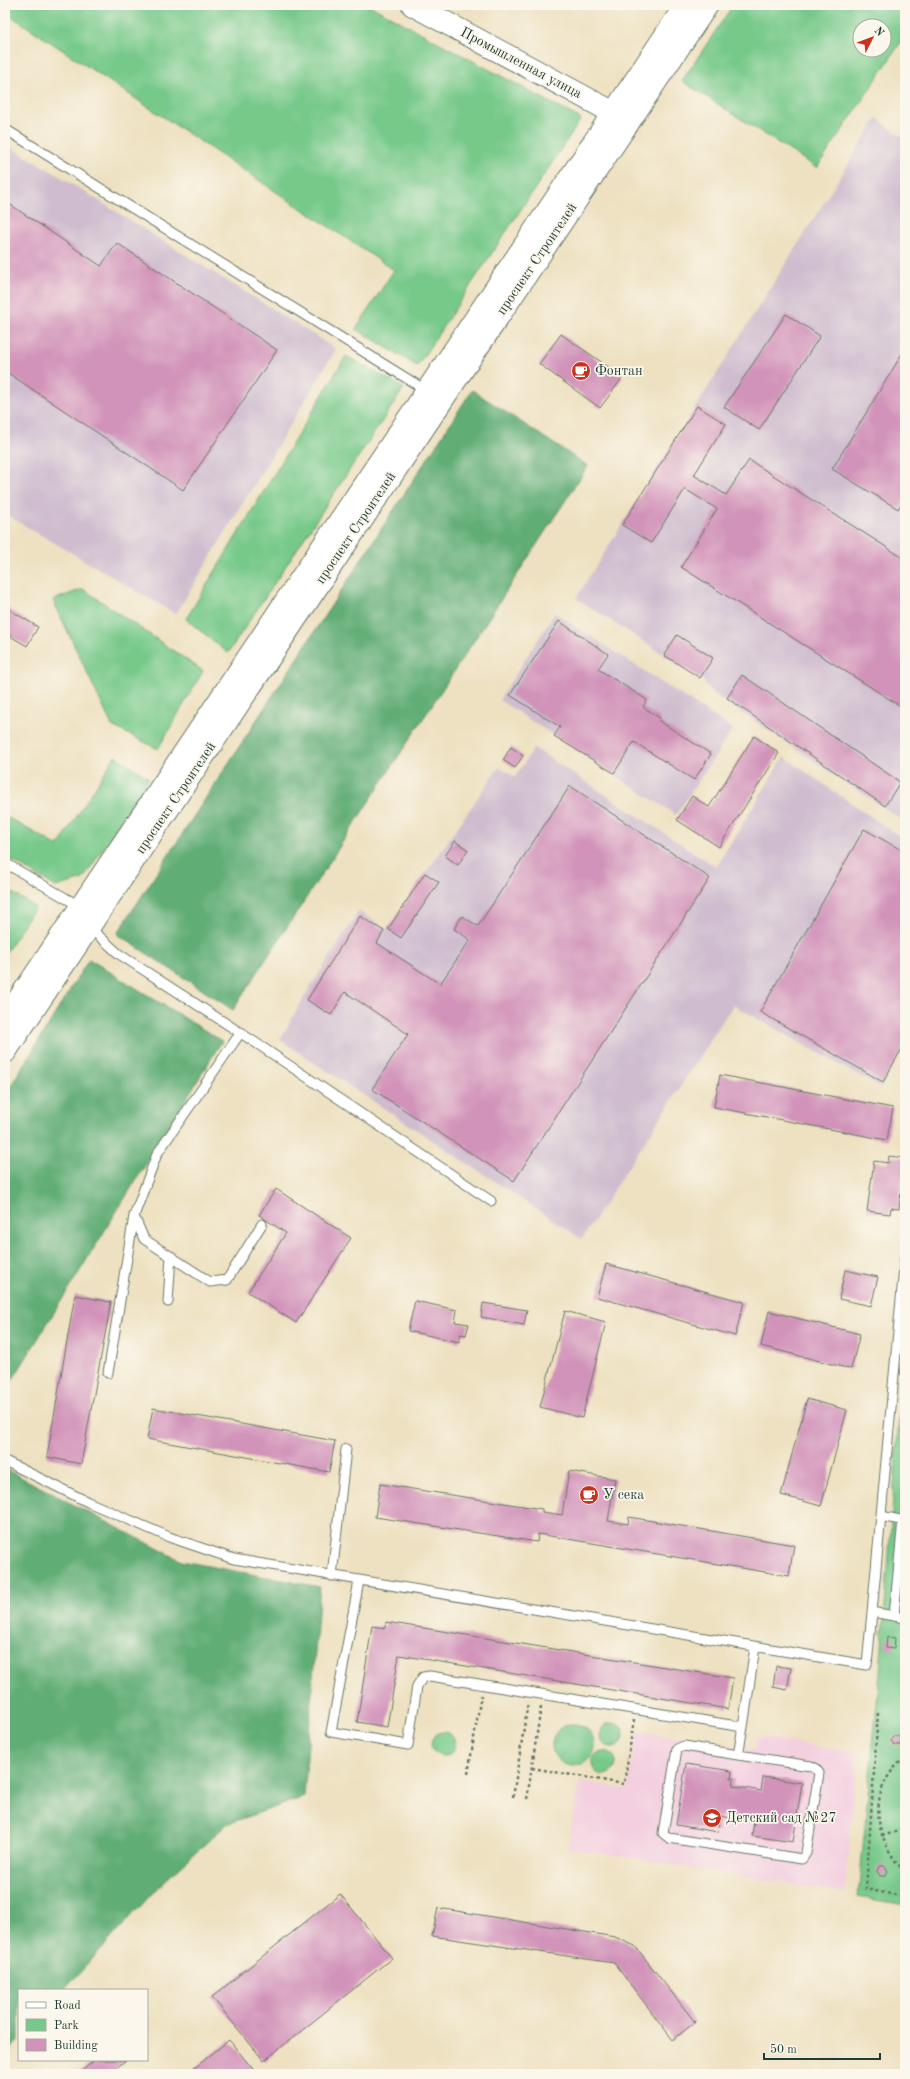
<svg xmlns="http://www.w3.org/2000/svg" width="910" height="2079" font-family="'Old Standard TT',serif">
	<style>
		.built { fill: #f3cfe0 }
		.industrial { fill: #cfbdcf }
		.green { fill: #77c98a; stroke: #4b835f; fill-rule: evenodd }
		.forest { fill: #61ad76; stroke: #407555 }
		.building { fill: #d193b9 }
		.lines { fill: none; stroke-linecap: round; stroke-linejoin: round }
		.service-casing { stroke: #677665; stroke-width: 11 }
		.tertiary-casing { stroke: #677665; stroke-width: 24 }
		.primary-casing { stroke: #677665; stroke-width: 24 }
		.path { stroke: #677665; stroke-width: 2.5; stroke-dasharray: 3 3; stroke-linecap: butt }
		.service { stroke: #fff; stroke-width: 9 }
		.tertiary { stroke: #fff; stroke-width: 22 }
		.primary { stroke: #fff; stroke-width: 22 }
		.labels { text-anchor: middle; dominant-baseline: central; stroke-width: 3.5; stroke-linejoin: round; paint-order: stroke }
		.street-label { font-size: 14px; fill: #1f3d34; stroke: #fbf7ec }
		.poi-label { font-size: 14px; fill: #1f3d34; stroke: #fbf7ec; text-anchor: start }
	</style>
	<rect width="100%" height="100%" fill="#fbf7ec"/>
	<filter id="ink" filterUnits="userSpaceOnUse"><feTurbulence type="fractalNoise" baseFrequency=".025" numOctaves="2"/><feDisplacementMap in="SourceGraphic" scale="8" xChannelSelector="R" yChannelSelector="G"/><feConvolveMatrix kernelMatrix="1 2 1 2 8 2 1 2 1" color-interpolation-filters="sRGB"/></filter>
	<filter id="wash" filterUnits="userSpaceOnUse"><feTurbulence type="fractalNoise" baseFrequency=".012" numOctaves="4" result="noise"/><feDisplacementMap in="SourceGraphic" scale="16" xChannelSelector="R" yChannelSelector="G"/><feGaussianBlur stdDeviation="0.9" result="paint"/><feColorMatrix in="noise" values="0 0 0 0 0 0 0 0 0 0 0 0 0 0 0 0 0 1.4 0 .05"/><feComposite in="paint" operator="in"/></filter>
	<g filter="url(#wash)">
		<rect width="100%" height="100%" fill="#eee1c1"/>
		<path class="built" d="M637,1731L755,1750L757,1737L858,1753L845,1893L568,1848L579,1781L628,1789Z"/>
		<path class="industrial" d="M877,118L905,139V822L711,692L703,680L576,598Z
			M5,144L53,172L336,349L176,614L5,514Z
			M555,613L733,729L676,815L499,700Z
			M534,748L716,867L784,757L905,840V1046L881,1088L733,1005L582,1239L280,1040L304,997L359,911L387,929L499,767L515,777Z"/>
		<path class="green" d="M5,5H369L581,119L417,366L356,329L394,270L5,12Z
			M733,5H905V36L817,168L682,81ZM860,26H884V50H860Z
			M346,356L404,388L228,653L186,619Z
			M83,589L203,671L158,749L112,726L53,600Z
			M115,756L149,778L83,879L56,887L5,856V816L58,846Z
			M5,888L35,907L5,954Z
			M902,1378L905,1379V1905L858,1897L880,1672Z
			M600 1735a12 12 0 1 1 24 0a12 12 0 1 1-24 0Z
			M552 1745a21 21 0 1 1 42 0a21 21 0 1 1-42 0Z
			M431 1744a12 12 0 1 1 24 0a12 12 0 1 1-24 0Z
			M592 1763a12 12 0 1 1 24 0a12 12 0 1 1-24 0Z"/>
		<path class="forest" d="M472,390L588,466L233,1010L117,934Z
			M89,959L222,1041L5,1392V1095Z
			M5,1469L182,1561L320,1587L304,1797L227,1824L158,1887L64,1990H19V2040L5,2055Z"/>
		<g id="blocks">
			<path class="building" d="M5,201L101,266L117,243L277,350L183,490L5,371Z
				M786,314L820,336L759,430L724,407Z
				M561,334L623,377L600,408L539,364Z
				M905,349V498L898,509L832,469Z
				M697,406L726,424L694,475L726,495L749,460L905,559V709L681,567L717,509L685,489L651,543L622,525Z
				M5,607L38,627L27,646L5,633Z
				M559,621L608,654L598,669L647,700L643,707L660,718L659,721L711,754L694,780L634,742L614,773L554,736L560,727L510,695Z
				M677,635L713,658L700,678L664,655Z
				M742,675L900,782L885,806L727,698Z
				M754,736L779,753L719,847L677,820L692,796L709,807Z
				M511,747L523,756L515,768L503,760Z
				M570,786L710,878L514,1181L372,1089L408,1034L345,992L331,1015L307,1000L360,916L384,931L377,943L440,984L470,940L454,929L462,916L478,926Z
				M864,829L905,852V1043L883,1082L760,1012Z
				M455,841L468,850L458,865L445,856Z
				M425,873L439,882L401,938L388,929Z
				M720,1075L893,1108L887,1140L714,1107Z
				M889,1156L905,1158L899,1209L891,1208L890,1214L867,1211L874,1161L888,1163Z
				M276,1189L351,1238L296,1323L248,1292L286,1233L259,1215Z
				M606,1264L744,1302L735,1336L597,1297Z
				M845,1270L878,1277L871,1306L839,1299Z
				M75,1295L111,1302L81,1464L47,1457Z
				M415,1301L457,1310L455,1322L469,1324L466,1335L461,1334L459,1342L408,1331Z
				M483,1303L527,1310L524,1325L481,1317Z
				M565,1311L606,1322L582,1418L540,1407Z
				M769,1311L860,1334L851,1369L761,1346Z
				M904,1356H905V1375L900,1374Z
				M807,1399L847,1410L821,1506L781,1495Z
				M153,1408L335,1441L329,1472L147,1439Z
				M569,1471L615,1479L608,1521L628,1524L629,1517L794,1545L789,1576L538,1534L537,1542L375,1517L380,1484L542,1509V1512L562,1515Z
				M903,1553L905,1554V1589L897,1587Z
				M386,1622L733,1678L728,1709L399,1655L387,1727L357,1722L372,1626L385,1628Z
				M887,1637L895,1638L894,1649L886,1648Z
				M776,1666L791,1668L787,1690L773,1687Z
				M893,1736H899L902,1741L900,1745H894L891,1740Z
				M686,1764L732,1771L731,1778H734L733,1786L761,1791L763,1777L802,1783L793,1842L752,1836L754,1822L720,1816L718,1832L676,1825Z
				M879,1866H885L888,1871L886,1875L880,1876L877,1871Z
				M340,1894L392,1958L264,2061L212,1997Z
				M438,1908L615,1937L635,1946L695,2022L673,2040L614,1963L432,1936Z
				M229,2040L257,2074H187Z
				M95,2060H126L109,2074H78Z"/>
		</g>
	</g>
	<g filter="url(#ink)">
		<use href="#blocks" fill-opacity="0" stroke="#677665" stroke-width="1"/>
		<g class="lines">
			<defs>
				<path id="service" d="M5,129L427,391
					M5,863L81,907
					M89,927L119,954L253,1041L491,1201
					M241,1032L157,1154L134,1216L144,1239L210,1282L227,1280L262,1224
					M168,1302L171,1256
					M108,1373L134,1216
					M5,1461L88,1502L169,1537L234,1559L867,1665L872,1612
					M881,1516L905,1521
					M903,1520L894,1616L872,1612L905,1256
					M332,1576L346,1449
					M359,1581L331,1732L408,1745L417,1686L423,1677L430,1676L743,1727L755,1647
					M894,1616L905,1618
					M738,1755L811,1766L815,1768L819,1773L806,1853L802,1859L669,1838L663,1833L677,1749L684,1746L738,1755L743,1727"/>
				<path id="tertiary" d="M413,5L614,113L628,123"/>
				<path id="primary" d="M5,1020L686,5
					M5,1052L707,5"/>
			</defs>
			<use href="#service" class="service-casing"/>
			<use href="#tertiary" class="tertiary-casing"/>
			<use href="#primary" class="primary-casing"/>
			<path class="path" d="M878,1713L866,1889L905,1897
				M905,1758C866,1788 873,1840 905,1872
				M532,1768L624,1784L634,1720
				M468,1774L481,1695
				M513,1797L528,1702
				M527,1799L541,1707
				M882,1836L905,1829"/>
			<use href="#service" class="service"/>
			<use href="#tertiary" class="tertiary"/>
			<use href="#primary" class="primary"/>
		</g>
	</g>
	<defs>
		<symbol id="cafe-disc" viewBox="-11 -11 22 22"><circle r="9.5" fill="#c8321e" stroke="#fbf7ec"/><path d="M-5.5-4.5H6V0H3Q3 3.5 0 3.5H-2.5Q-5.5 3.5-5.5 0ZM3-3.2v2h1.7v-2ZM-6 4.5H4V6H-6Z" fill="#fff"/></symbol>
		<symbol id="school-disc" viewBox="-11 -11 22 22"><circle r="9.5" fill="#c8321e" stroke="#fbf7ec"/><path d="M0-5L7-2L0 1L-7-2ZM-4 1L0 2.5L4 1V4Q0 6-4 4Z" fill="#fff"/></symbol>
	</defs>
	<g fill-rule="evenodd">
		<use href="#cafe-disc" x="570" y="360" width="22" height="22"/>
		<use href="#cafe-disc" x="578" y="1484" width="22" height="22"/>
		<use href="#school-disc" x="701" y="1807" width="22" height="22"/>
	</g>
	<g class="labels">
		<g class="street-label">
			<text transform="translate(521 63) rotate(28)">Промышленная улица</text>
			<text transform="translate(537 259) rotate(-56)">проспект Строителей</text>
			<text transform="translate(356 528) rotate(-56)">проспект Строителей</text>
			<text transform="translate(176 798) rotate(-56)">проспект Строителей</text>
		</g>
		<g class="poi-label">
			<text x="595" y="371">Фонтан</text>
			<text x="603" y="1495">У сека</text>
			<text x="726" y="1818">Детский сад №27</text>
		</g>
	</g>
	<rect width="910" height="2079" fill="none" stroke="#fbf7ec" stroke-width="20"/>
	<rect x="18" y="1989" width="130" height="72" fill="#fbf7ec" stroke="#a3ada2"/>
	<rect x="26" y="2002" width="20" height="6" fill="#ffffff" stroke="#a3ada2"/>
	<text x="54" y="2009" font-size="12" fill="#1f3d34">Road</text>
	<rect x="26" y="2019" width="20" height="12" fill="#77c98a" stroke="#a3ada2"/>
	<text x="54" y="2029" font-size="12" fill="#1f3d34">Park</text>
	<rect x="26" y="2039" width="20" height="12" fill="#d193b9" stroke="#a3ada2"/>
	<text x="54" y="2049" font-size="12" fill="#1f3d34">Building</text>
	<g transform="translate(872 38) rotate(48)"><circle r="19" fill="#fbf7ec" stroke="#a3ada2"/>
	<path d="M0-3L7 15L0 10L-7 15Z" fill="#c8321e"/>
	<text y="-6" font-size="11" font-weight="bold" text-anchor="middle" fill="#1f3d34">N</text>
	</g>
	<path d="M764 2053v6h116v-6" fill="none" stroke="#1f3d34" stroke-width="2"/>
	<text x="770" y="2053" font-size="12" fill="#1f3d34" stroke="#fbf7ec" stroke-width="3" paint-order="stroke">50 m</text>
</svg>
